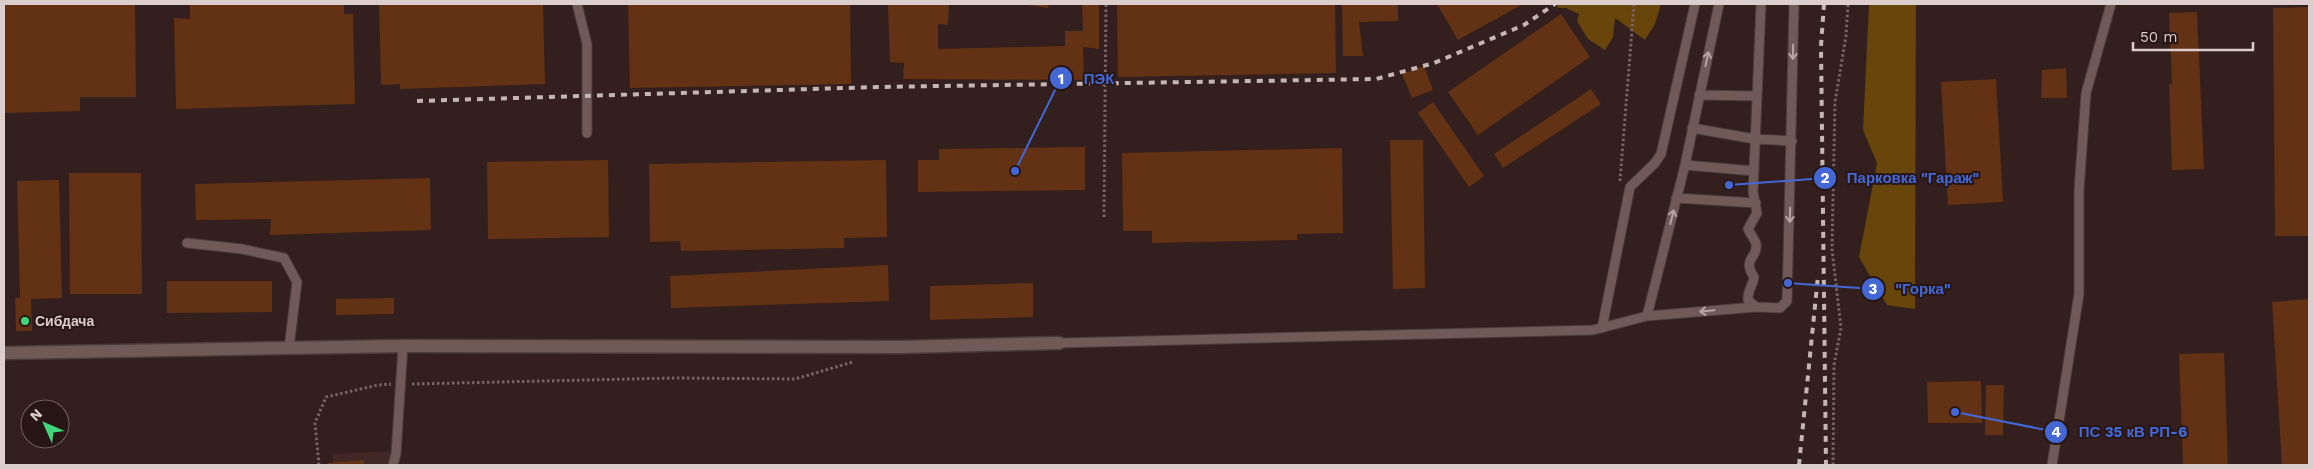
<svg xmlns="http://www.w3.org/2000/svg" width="2313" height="469" font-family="'Work Sans',sans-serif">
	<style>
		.built { fill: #412725 }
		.green { fill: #67450b }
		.building { fill: #633113 }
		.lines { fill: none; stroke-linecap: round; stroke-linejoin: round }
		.lane-casing { stroke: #4b3b3b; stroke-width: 11 }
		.street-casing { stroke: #4b3b3b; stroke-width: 15 }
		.path { stroke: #766564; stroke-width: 3; stroke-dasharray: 2.5 2.5; stroke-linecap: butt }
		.lane { stroke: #705a58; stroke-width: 9 }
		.street { stroke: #705a58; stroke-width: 12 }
		.rail { stroke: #c3b6b4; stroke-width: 4; stroke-dasharray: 6 6; stroke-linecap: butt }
		.oneway { stroke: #b6a5a3 }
		.poi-dot { fill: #40d77c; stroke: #281615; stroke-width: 2 }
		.labels { text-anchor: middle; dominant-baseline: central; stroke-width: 4; stroke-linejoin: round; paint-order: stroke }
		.poi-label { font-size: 14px; font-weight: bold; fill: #dbcecc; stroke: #281615; text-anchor: start }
		.leader { fill: none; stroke: #4368d6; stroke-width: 2 }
		.callout-dot { fill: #4368d6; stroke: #281615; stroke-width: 2 }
		.mark-label { font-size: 15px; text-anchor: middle; font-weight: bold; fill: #fff }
		.callout-label { font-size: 15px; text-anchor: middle; font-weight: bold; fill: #4368d6; stroke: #281615; stroke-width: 4; stroke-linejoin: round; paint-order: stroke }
	</style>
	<rect width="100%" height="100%" fill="#321f1e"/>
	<path class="built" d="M390,451L395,465H333L332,454Z"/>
	<path class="green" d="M1556,4H1661L1655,24L1645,40L1615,18L1613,37L1605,50L1588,39L1577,21L1579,14L1566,8H1558Z
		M1869,4H1916L1915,309L1887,305L1859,257L1877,163L1863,130Z"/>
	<path class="building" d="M4,4H135L136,97H80V111L4,113Z
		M190,4H344V14H353L355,104L176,109L174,18L190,19Z
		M379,4H543L545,84L400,89V84L381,85Z
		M628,4H850L851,84L630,88Z
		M902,4H949L948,25L938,24V49L1065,46V31H1083L1082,4H1099V49L1083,47L1084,80L903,79L904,63L890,62L888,5Z
		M1020,4H1049L1048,8Z
		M1117,4H1335L1336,73L1118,77Z
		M1342,4H1398V21L1359,22L1363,56H1343Z
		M1437,4H1523L1458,40Z
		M2309,7V236H2275L2273,8Z
		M2197,12L2204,169L2172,170L2169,84H2172L2169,13Z
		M1561,14L1590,57L1478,135L1448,92Z
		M1424,66L1433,90L1412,98L1402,74Z
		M2066,68L2067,98H2041L2042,70Z
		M1996,79L2003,202L1948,205L1941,82Z
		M1591,89L1601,104L1503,168L1494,154Z
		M1433,102L1484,176L1469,187L1418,113Z
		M1390,140H1423L1425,288L1393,289Z
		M1085,147V190L918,192V160H939V149Z
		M1342,148L1343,233L1297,234V240L1152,243V231H1123L1122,153Z
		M608,160L609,237L488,239L487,162Z
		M886,160L887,237L844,238V248L681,251L680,241L650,242L649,164Z
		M69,173H141L142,294H70Z
		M430,178L431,230L270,235L271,219L196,220L195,184Z
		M59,180L62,298L31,299L32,331H16L15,298H20L17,181Z
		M888,265L889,301L671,308L670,276Z
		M167,281H272V312L167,313Z
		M1033,283V317L930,320V286Z
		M394,298V314L336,315V299Z
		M2309,299V465H2282L2272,302Z
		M2224,353L2228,465H2183L2179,354Z
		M1981,381L1982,423H1928L1927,382Z
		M1986,385H2004L2003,435H1985Z
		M364,460V465H328V463Z"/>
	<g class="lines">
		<defs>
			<path id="lane" d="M577,4L587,44V133
				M1719,4L1685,165L1647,316L1756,307L1780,308L1787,301L1794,4
				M1699,95L1757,96
				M1692,128L1755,139L1792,141
				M1685,165L1754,171
				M1676,198L1756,203
				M187,243L242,249L284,258L297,282L289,348
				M1756,307L1748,300C1747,291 1753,286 1754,277C1741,258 1759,258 1756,244C1755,239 1750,234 1748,229L1757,213L1753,192L1761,4
				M1602,328L1630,187L1655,163L1661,154L1695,4
				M1059,343L1593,330L1647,316
				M393,465L396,454L403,346
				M2052,465L2079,294V190L2086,93L2111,4"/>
			<path id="street" d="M4,353L403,346L902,347L1059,343"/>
		</defs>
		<use href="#lane" class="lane-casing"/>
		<use href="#street" class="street-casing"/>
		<path class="path" d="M1620,181L1634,4
			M1104,217L1106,4
			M412,384L674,378L795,379L853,362
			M319,465L315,423L326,397L378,385L391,384
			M1833,465L1834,365L1841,328L1832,249L1835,102L1846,36L1848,4"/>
		<use href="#lane" class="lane"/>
		<use href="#street" class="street"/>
		<path class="rail" d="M1824,4L1821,46L1826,465
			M417,101L878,87L1376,79L1434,63L1524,25L1555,4
			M1799,465L1818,276"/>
	</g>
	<defs><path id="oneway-shaft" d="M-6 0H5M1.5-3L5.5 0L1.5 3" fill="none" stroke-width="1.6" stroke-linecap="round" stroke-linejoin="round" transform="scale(1.25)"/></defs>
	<g class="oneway">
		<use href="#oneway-shaft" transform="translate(1793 52) rotate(91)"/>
		<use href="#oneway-shaft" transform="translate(1707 59) rotate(-78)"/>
		<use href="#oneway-shaft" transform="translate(1790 215) rotate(91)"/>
		<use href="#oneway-shaft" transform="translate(1672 217) rotate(-76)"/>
		<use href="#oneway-shaft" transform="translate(1707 311) rotate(175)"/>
	</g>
	<circle class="poi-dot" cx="25" cy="321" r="5"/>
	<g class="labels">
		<g class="poi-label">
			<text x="35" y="321">Сибдача</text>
		</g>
	</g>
	<path class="leader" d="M1015 171L1061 78M1729 185L1825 178M1788 283L1873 289M1955 412L2056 432"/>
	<g class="callout-dot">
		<circle cx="1015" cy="171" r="5"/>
		<circle cx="1729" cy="185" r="5"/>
		<circle cx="1788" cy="283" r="5"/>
		<circle cx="1955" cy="412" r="5"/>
		<circle cx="1061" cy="78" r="12"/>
		<circle cx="1825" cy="178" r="12"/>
		<circle cx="1873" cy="289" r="12"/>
		<circle cx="2056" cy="432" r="12"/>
	</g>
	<g class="mark-label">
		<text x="1061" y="84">1</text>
		<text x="1825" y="183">2</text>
		<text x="1873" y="294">3</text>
		<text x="2056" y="437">4</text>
	</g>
	<g class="callout-label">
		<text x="1099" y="84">ПЭК</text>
		<text x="1913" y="183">Парковка "Гараж"</text>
		<text x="1923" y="294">"Горка"</text>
		<text x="2133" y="437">ПС 35 кВ РП-6</text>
	</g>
	<rect width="2313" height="469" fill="none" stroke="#dbcecc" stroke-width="10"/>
	<g transform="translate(45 424) rotate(315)"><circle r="24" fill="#281615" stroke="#70605e"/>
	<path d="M0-4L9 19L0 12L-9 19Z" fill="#40d77c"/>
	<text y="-8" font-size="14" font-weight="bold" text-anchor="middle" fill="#dbcecc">N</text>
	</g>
	<path d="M2133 42v8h120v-8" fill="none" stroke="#dbcecc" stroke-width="2.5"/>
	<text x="2140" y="42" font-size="15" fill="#dbcecc" stroke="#281615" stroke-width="4" paint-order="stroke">50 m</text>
</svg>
